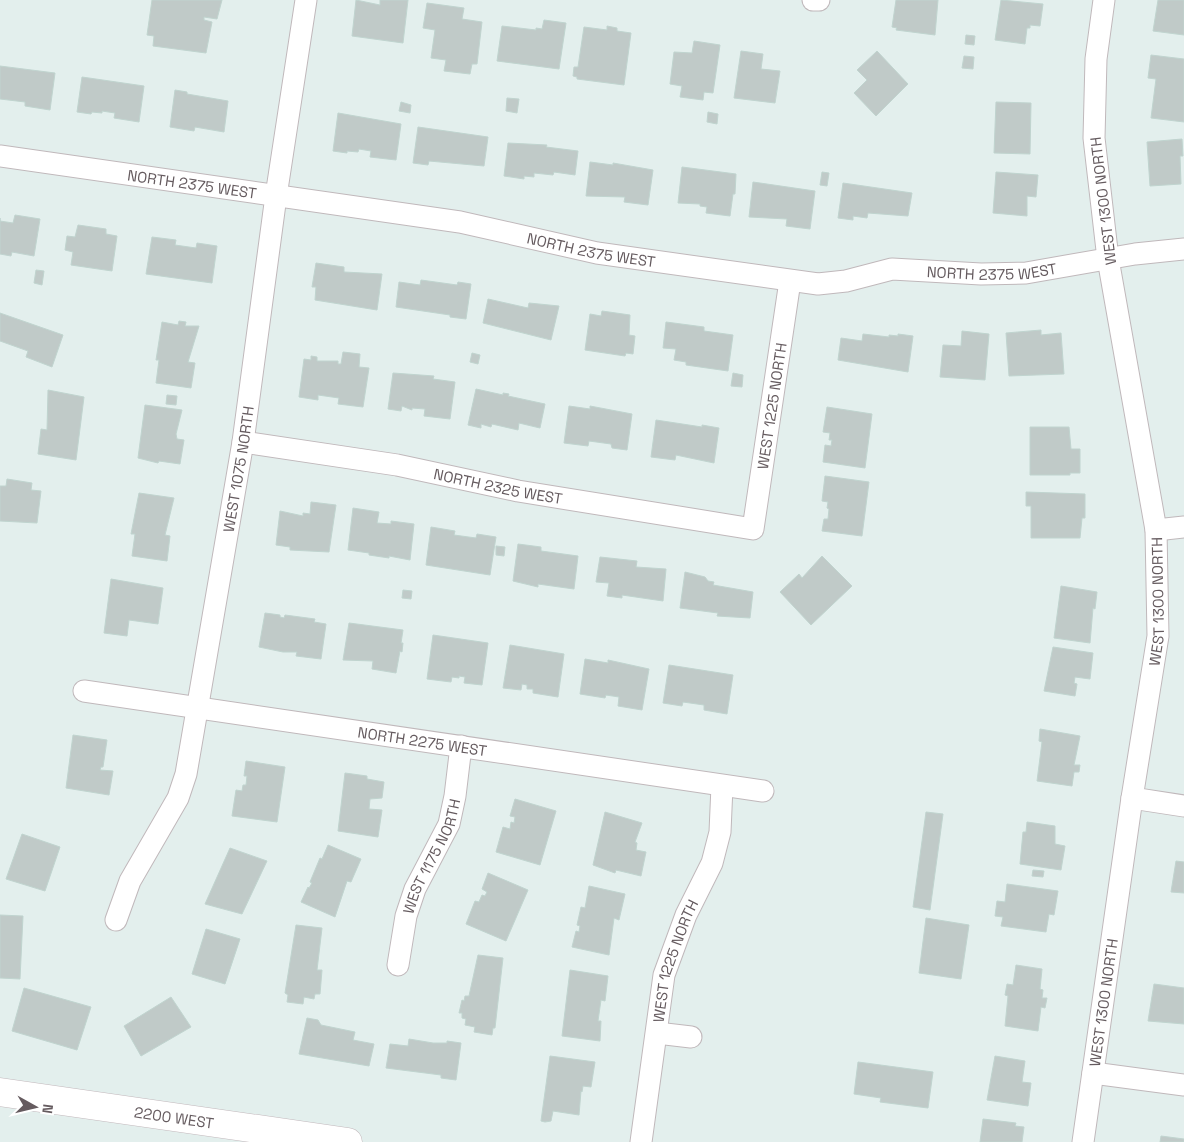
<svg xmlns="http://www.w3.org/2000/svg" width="1184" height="1142" font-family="'Space Grotesk',sans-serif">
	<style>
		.building { fill: #c0cac8; stroke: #c0d4cf }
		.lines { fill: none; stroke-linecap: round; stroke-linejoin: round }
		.street-casing { stroke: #c0b8bb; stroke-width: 23 }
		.secondary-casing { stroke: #c2b8bc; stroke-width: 29 }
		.street { stroke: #fff; stroke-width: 21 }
		.secondary { stroke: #fff; stroke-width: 28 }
		.labels { text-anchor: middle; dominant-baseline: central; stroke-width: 5; stroke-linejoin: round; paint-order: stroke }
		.street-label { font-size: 15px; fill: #655b5f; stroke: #fff }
	</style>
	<rect width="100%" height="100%" fill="#e3efed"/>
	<path class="building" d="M152,0H222L217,19L204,17V20L212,22L206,53L153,46L154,36L147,35Z
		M356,0L380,5V0H408L403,43L352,36Z
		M896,0H938L935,35L896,30L897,28L892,27Z
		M1001,0L1043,4L1040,26L1030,25V28H1027L1025,44L995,40Z
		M1158,0H1184V35L1153,31Z
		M427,3L464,8L462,19L482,22L477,64H472L470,74L444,71L446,60L431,58L435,30L423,28Z
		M544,20L566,23L559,69L497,61L502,26L536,30V28L542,29Z
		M607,26L617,28V31L631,33L624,85L577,79V77L573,76L574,67H578L584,27L607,30Z
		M966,35L975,36L974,45L965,44Z
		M694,41L720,45L713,93L704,92L703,100L680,97L682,86L670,84L674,52L692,53Z
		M741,51L763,54L761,69L780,71L775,103L734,98Z
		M877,51L908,84L876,116L854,93L867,80L857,70Z
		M1151,55L1184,59V122L1151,118L1156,79L1148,78Z
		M964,56L974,57L973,69L962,68Z
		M0,66L55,73L50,110L25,106V102L0,99Z
		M82,77L144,86L139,122L114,118L115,113L102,111V113L92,112L91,114L77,112Z
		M175,90L187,92V94L228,101L224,132L195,127L194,131L170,127Z
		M507,98L519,99L517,113L506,111Z
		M401,102L411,105L410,113L399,111Z
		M996,102L1031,103L1030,154L994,153Z
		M708,112L718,114L717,124L707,122Z
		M338,113L401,124L396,160L370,157L371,151L359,149L358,152L347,151V153L333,151Z
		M418,127L488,137L484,166L429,161L428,165L413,163Z
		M1182,139L1183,156H1180L1181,184L1150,186L1147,142Z
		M508,143L547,145L546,147L578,151L575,175L554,172L553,175L534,173V177L524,176V179L504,176Z
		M590,162L613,165V163L653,170L648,205L624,202L625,197L586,196Z
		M682,167L736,174L735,194H733L730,216L706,213L707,207L700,206V204L678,203Z
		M822,172L829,173L827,186L820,185Z
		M996,172L1038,175L1036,197L1027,196V216L993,213Z
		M753,182L815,191L810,229L786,226L787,219L749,217Z
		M843,183L912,193L908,216L868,213L867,218L853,216V220L838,218Z
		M15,215L40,219L34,256L12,252L11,256L0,254V218V221L13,223Z
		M78,225L106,229V234L117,236L112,271L71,265L73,252L65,250L67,236L75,237Z
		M152,237L176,240L175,245L196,248L197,243L217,246L212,283L146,274Z
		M316,263L344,267V272L382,274L377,310L315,300L316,287H312Z
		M36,270L44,271L42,285L34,283Z
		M421,280L457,285L458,282L471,284L466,319L450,317V315L396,307L399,282L420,285Z
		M488,299L528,308L529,303L559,306L551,340L483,323Z
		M602,311L630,315L629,335L635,336L633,354L626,353L625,356L585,350L590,314L601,316Z
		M0,313L63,335L52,367L26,357L28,351L0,341Z
		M179,321L186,322L185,326H199L188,362L195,363L191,388L156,383L159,360H156L162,322L178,325Z
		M666,322L704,327V331L733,335L728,371L686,365V362L674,360L676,349L663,348Z
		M1041,330V335L1061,333L1064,374L1009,376L1006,333Z
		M962,331L989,334L985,380L940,377L943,345L961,346Z
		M863,334L889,337V335L898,336V334L913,336L908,372L838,360L841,338L862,341Z
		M343,352L360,354L359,367L369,368L363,407L338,404L339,398L318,395V400L299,397L304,359L311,360V356L317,357V361H338V364H341Z
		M472,353L480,355L478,364L470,362Z
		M393,373L434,376L433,379L455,382L450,419L424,416L425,409L412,408V410L402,406L401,411L388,409Z
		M733,373L743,375L742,387L731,386Z
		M476,389L503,395V393L509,394L508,396L545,404L540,428L519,423L518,430L492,424L491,427L481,424V428L468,425Z
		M48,390L84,397L76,460L38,454L41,429L47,430Z
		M167,395L177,396L176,405L166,404Z
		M145,405L182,410L176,434L177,439L184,440L180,464L159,461L158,463L138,458Z
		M569,406L590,409V406L632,414L627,450L612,448L611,444L589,441L588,446L564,443Z
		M827,407L872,414L865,468L823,462L825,445L831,446L832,440H829L830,433L823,432Z
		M656,420L702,427V425L719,428L714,463L676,455L675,460L651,457Z
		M1030,427H1069L1071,449H1080V473H1070V475H1030Z
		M825,476L869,482L862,536L822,531L824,519H828L829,509L827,508L828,502L822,501Z
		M7,479L32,483L31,490L41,491L37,523L0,521V486H6Z
		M1026,492L1085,494V518H1082L1080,538H1031V506H1026Z
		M139,493L174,498L165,535L170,536L167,561L132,556L135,534H131Z
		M311,502L336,505L329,552L290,550V547L276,545L280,511L303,516V513L310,514Z
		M353,508L379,512L377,523L391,524V521L414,524L410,560L389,556V558L369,555V553L348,550Z
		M431,527L455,531L454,535L476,538L477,534L496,537L490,575L426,565Z
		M518,544L541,547V551L578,556L574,589L538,584V587L513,581Z
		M496,546L505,547L504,556L496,555Z
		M822,556L852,586L811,625L780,592L799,574L802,578Z
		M600,557L637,561L636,567L666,569L663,601L622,595V598L607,596L609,583L596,582Z
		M685,572L705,577L708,581L714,582L713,585L753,592L750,618L717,616L718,613L680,608Z
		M111,579L163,588L158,624L129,620L127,636L104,633Z
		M1061,586L1097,592L1095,609L1093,608L1090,643L1054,638Z
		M403,590L412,591L411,599L402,598Z
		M265,613L280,615V617L284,618L285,615L315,619L314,622L326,624L321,659L296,656L297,652H283L259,647Z
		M349,623L403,630L401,643H403L402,652L400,651L396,673L372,669L373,661L343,660Z
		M433,635L488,643L482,685L464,683L465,677L459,676V678L452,677L451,682L427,679Z
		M510,645L564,654L558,697L533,693V689H527V685L522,684L521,690L503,688Z
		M1053,647L1093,653L1090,679L1075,677L1074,683L1077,684L1075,696L1044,691Z
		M585,659L608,663V660L649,669L642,710L618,706L619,697L606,695L605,698L580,694Z
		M669,665L733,675L727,714L704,710V705L683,702L682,706L663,703Z
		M1040,729L1080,736L1074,765H1080L1079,772H1074L1072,786L1037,781L1042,742L1039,741Z
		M73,735L107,740L103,767H101L100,770L113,771L109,795L66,788Z
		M246,761L285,767L277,822L232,816L236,790L242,791L243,785H246L247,776H244Z
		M345,773L367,776V779L384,782L382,798L370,799L369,809L382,810L378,837L338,831Z
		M515,799L556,811L540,865L496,852L503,827L510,829L511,822L514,823L515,817L510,816Z
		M605,812L642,823L635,842L637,843L636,850L646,852L641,876L616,870L615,873L593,865Z
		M926,812L943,814L930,910L913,907Z
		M1027,822L1055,826V844L1065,846L1061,870L1020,864L1023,832H1026Z
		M22,834L60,847L45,891L6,879Z
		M328,845L361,859L351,882L347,881L335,917L301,902L308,887L309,888L312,883L310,882L320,858L322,859Z
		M230,848L267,861L242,914L205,904Z
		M1176,861L1184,862V893L1171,892Z
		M1033,870L1044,871L1043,877L1032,876Z
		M488,873L528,890L506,941L466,924L475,901L479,902L482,895L485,896L487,892L482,889Z
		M1007,884L1058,891L1054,915L1049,914L1046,932L1001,926L1003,917L995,916L997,901L1005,902Z
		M589,886L625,894L619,920L614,918L609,955L572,947L576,931L579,932L580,926L577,925L581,907L585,908Z
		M0,915L23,916L20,979L0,978Z
		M926,918L969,925L961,979L919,973Z
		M296,925L322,928L317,970H322L320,994H315L314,999L304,997L303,1004L287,1002L288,995L285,993Z
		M206,929L240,939L225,984L192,974Z
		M478,955L503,958L495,1028H493L492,1035L474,1032L475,1027L465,1025L466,1019L462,1018V1013H459L462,1000L464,1001L465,996H469Z
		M1016,965L1042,969L1040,989L1043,990L1042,998H1047L1045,1008L1041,1007L1038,1031L1005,1026L1008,996L1005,995L1007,984L1013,985Z
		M570,970L608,976L605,1001L601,1000L598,1021H601L600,1041L562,1036Z
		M1154,984L1184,988V1024L1148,1021Z
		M24,988L91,1007L77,1050L12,1031Z
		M171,997L191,1027L141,1056L124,1026Z
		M307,1018L318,1020L321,1025L355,1032L353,1040L374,1044L369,1066L299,1054Z
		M409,1039L433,1043H447V1041L461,1043L456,1080L441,1078V1075L386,1068L390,1044L408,1046Z
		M550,1056L595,1062L591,1087L583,1086L582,1092L581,1091L579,1115L553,1111L551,1121L545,1122L541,1121Z
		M995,1056L1025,1061L1022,1082L1031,1083L1028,1106L987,1100Z
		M858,1062L933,1072L928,1108L880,1102L881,1098L854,1094Z
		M983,1119L1016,1123L1015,1126L1024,1127L1022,1142H980Z
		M1161,1136L1184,1139V1142H1160Z"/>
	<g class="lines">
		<defs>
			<g id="street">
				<path d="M813,0H819"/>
				<path id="s1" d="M0,156L460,222L597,253L818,284L846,281L892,269L981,274L1026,273L1135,254L1184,249"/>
				<path id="s2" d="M243,442L397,465L518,491L753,529L790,281"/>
				<path d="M1156,530L1184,527"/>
				<path id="s3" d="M84,691L763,791"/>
				<path d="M1132,798L1184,806"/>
				<path id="s4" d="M116,920L130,881L178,798L186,774L243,442L276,196L306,0"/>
				<path id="s5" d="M398,965L406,916L415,889L449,824L455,796L461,746"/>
				<path d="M657,1033L691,1037"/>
				<path d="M1093,1073L1184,1085"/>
				<path id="s6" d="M641,1142L664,975L686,915L712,863L720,832L722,786"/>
				<path id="s7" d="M1083,1142L1132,798L1158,636L1156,530L1108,259L1094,138L1096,59L1104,0"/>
			</g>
			<g id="secondary">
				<path id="s8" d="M0,1092L348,1142"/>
			</g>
		</defs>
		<use href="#street" class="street-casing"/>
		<use href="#secondary" class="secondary-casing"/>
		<use href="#street" class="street"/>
		<use href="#secondary" class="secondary"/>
	</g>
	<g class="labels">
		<g class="street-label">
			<text stroke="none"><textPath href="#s1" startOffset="194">NORTH 2375 WEST</textPath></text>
			<text transform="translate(1103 201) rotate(-97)">WEST 1300 NORTH</text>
			<text stroke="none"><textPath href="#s1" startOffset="599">NORTH 2375 WEST</textPath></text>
			<text stroke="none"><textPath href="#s1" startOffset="1004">NORTH 2375 WEST</textPath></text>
			<text stroke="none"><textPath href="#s2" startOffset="642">WEST 1225 NORTH</textPath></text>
			<text stroke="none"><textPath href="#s4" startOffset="472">WEST 1075 NORTH</textPath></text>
			<text stroke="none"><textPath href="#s2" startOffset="259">NORTH 2325 WEST</textPath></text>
			<text stroke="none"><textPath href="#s7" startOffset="546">WEST 1300 NORTH</textPath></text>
			<text stroke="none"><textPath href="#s3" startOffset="342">NORTH 2275 WEST</textPath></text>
			<text stroke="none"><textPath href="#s5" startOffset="115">WEST 1175 NORTH</textPath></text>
			<text stroke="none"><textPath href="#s6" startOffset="185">WEST 1225 NORTH</textPath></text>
			<text stroke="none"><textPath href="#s7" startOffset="141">WEST 1300 NORTH</textPath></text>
			<text stroke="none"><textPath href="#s8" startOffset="176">2200 WEST</textPath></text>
		</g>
	</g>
	<g transform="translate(35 1107) rotate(98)" stroke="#ffffff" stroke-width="4" paint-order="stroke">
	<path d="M0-4L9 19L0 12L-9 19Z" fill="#655b5f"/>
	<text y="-8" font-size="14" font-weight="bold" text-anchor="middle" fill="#655b5f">N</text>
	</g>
</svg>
